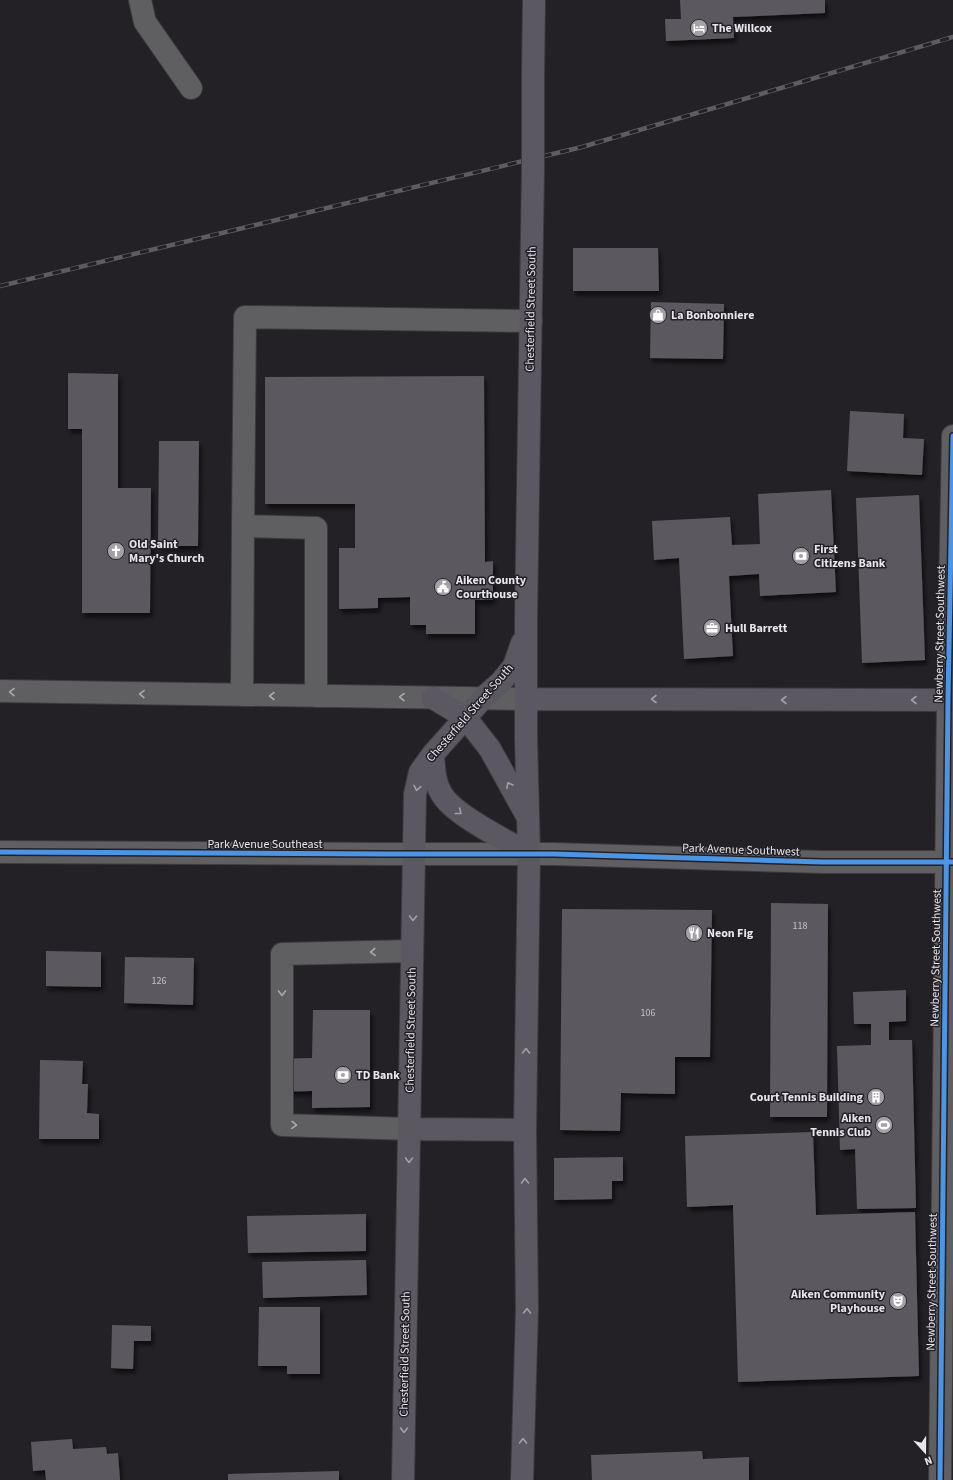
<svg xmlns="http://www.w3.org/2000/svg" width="953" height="1480" font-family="'Source Sans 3',sans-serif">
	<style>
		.building { fill: #5c5861; filter: url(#shadow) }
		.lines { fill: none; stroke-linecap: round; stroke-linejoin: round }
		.minor-casing { stroke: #3c3b3f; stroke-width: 24 }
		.major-casing { stroke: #3c3b3f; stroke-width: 24 }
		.minor { stroke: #5f5f62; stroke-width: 22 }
		.major { stroke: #5c5862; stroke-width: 22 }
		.rail-casing { stroke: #5e5c60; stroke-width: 4.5 }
		.rail { stroke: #222027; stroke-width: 3; stroke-dasharray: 9; stroke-linecap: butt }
		.major-bridge-casing { stroke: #3c3b3f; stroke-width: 24; stroke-linecap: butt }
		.major-bridge { stroke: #5c5862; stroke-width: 22 }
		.cycleway-casing { stroke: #222027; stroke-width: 8 }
		.cycleway { stroke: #4d94e3; stroke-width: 5 }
		.oneway { stroke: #aaa9ad }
		.oneway2 { stroke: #a29fa6 }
		.labels { text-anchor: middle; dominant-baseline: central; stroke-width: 3; stroke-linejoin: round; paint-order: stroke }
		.number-label { font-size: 10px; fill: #c5c2c8 }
		.poi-label { font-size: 12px; font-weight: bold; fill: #e8e6eb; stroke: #222027; text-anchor: start }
		.street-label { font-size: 12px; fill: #e8e6eb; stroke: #222027 }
	</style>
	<defs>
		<filter id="shadow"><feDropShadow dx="2.5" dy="4.5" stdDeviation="2" flood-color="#0009"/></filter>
	</defs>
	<rect width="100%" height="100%" fill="#232126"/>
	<path class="building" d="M680,0H825V13L733,17L734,38L666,41L665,19H681Z
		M573,248H658L659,291H573Z
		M651,302L724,304L723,359L650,358Z
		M68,373L118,374V488H151L150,613H82V429H68Z
		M484,376L485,562L493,561V600H475V634H426V625H410V597L378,598V608L339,609V548H355V504H265V377Z
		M850,411L904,414L903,438L924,439L922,475L847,471Z
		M159,441H199L198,546H158Z
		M831,490L836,592L760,596L759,574L729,576L733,656L684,659L679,558L654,560L652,521L730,517L732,545L760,544L758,494Z
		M919,495L925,660L862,663L856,498Z
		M771,903L828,904L827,1117H770Z
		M562,909L712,910L710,1057H675V1094L621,1093L620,1131L560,1130Z
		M46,951L101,952V987L46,986Z
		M125,957L194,958L193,1005L124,1003Z
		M906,990V1021L889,1022V1040H912L916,1208L857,1209L855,1149L840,1150L837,1046L871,1045V1024H854L853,992Z
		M313,1010H370V1107L312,1108V1091L270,1092V1059L312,1058Z
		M40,1060L83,1061L82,1084H88L87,1113L99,1114V1139H39Z
		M813,1132L816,1215L915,1212L919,1376L738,1382L733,1205L687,1207L685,1136Z
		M623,1157V1181H612V1199L554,1200V1158Z
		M366,1214V1251L248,1253L247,1216Z
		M366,1260L367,1295L263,1298L262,1262Z
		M259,1307H320V1374H287V1366H258Z
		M112,1325L151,1326V1341H134L133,1369L111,1368Z
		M72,1439L73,1449L106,1447L107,1454L118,1453L120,1480H46L45,1470L33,1471L31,1442Z
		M702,1451L703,1459L749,1457V1480H592L591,1455Z
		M339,1471V1480H228V1474Z"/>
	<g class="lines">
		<defs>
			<path id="minor" d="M140,0L145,22L191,88
				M0,691L526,699
				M242,695L243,526
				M316,696V528L243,526L245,317L531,321
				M0,852L385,854H554L822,862H953
				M410,1129L282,1125V954L412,951
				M940,1480L948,700L953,436"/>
			<path id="major" d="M533,75L534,0
				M433,698L465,717L490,749L527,816
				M526,699L953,700
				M433,754C434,767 434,781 441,793C453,815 506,840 529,854
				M410,1129L525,1130
				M403,1480L415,794L420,772L433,754L483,698L501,682L514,666L522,643
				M522,1480L527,1309L525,1130L529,854L526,738V618L533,169"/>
		</defs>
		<use href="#minor" class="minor-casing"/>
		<use href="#major" class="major-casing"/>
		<use href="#minor" class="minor"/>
		<use href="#major" class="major"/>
		<defs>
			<path id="rail" d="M0,286L582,147L953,37"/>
		</defs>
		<use href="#rail" class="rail-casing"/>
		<use href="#rail" class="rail"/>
		<defs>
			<path id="major-bridge" d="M533,169V75"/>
		</defs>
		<use href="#major-bridge" class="major-bridge-casing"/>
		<use href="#major-bridge" class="major-bridge"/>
		<defs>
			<path id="cycleway" d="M0,852L385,854H554L822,862H953
				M940,1480L948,700L953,436"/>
		</defs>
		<use href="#cycleway" class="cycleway-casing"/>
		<use href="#cycleway" class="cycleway"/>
	</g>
	<defs><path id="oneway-chevron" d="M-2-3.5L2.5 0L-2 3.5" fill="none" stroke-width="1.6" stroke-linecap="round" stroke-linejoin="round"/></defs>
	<g class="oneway">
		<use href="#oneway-chevron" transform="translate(12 692) rotate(-179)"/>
		<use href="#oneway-chevron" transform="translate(142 694) rotate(-179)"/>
		<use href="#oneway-chevron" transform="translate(272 696) rotate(-180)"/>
		<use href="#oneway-chevron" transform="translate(402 697) rotate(-179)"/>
		<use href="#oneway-chevron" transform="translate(373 952) rotate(178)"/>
		<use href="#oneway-chevron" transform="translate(282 993) rotate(90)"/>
		<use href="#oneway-chevron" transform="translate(294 1125) rotate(2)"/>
	</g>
	<g class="oneway2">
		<use href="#oneway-chevron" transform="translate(654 699) rotate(-180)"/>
		<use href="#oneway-chevron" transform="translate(784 700) rotate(-180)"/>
		<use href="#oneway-chevron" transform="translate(914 700) rotate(-180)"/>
		<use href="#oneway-chevron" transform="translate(509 785) rotate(-119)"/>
		<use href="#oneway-chevron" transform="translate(417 788) rotate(101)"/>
		<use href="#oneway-chevron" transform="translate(459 812) rotate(39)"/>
		<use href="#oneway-chevron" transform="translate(413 918) rotate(92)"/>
		<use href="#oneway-chevron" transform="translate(526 1051) rotate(-89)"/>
		<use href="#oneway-chevron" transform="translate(409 1160) rotate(91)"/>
		<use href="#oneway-chevron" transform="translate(525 1181) rotate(-91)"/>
		<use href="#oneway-chevron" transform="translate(527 1311) rotate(-89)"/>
		<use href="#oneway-chevron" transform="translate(404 1430) rotate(91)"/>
		<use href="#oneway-chevron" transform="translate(523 1441) rotate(-89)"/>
	</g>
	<defs>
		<symbol id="hotel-disc" viewBox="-11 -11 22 22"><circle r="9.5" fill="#a3a1a6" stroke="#222027"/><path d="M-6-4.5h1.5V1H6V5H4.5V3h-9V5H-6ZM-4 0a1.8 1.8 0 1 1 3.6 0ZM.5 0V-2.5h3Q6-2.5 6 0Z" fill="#fff"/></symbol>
		<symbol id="shop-disc" viewBox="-11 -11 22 22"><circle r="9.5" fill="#a3a1a6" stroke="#222027"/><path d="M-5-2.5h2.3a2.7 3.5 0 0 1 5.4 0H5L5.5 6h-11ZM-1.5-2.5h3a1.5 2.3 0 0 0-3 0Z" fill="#fff"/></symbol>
		<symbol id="church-disc" viewBox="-11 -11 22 22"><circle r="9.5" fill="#a3a1a6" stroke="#222027"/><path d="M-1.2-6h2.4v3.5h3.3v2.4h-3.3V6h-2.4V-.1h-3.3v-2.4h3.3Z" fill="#fff"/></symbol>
		<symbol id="bank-disc" viewBox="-11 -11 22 22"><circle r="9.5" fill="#a3a1a6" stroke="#222027"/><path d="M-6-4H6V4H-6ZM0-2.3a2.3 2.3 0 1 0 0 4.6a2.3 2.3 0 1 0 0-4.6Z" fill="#fff"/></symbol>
		<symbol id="civic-disc" viewBox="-11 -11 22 22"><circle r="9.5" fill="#a3a1a6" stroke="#222027"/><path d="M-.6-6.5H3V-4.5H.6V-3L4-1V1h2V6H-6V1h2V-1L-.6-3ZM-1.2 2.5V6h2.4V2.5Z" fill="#fff"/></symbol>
		<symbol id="office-disc" viewBox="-11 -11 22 22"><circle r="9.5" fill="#a3a1a6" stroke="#222027"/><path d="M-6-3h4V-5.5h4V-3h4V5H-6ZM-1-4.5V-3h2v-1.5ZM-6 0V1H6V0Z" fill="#fff"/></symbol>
		<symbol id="restaurant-disc" viewBox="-11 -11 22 22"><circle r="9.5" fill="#a3a1a6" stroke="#222027"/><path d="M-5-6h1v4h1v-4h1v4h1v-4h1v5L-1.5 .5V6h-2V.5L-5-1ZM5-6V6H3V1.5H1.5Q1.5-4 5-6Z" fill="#fff"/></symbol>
		<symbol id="building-disc" viewBox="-11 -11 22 22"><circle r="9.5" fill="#a3a1a6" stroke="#222027"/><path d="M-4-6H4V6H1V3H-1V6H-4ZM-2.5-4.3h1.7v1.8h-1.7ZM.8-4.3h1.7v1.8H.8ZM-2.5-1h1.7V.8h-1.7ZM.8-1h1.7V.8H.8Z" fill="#fff"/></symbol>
		<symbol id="stadium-disc" viewBox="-11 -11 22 22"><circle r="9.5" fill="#a3a1a6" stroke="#222027"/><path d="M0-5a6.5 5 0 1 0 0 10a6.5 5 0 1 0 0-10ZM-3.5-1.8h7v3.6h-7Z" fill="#fff"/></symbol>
		<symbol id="theatre-disc" viewBox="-11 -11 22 22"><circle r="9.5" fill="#a3a1a6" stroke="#222027"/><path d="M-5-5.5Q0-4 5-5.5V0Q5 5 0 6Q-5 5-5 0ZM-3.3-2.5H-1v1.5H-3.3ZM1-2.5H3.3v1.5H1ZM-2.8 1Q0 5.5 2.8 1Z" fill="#fff"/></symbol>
	</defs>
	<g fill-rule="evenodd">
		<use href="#hotel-disc" x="689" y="18" width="20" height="20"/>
		<use href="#shop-disc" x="648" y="305" width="20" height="20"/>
		<use href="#church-disc" x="106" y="541" width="20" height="20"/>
		<use href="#bank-disc" x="791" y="546" width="20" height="20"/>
		<use href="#civic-disc" x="433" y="577" width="20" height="20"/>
		<use href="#office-disc" x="702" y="618" width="20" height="20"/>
		<use href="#restaurant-disc" x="684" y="923" width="20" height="20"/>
		<use href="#bank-disc" x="333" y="1065" width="20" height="20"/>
		<use href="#building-disc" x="866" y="1087" width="20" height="20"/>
		<use href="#stadium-disc" x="874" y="1115" width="20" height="20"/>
		<use href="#theatre-disc" x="888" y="1291" width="20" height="20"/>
	</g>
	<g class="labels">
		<g class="number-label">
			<text x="800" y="926">118</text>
			<text x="159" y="981">126</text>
			<text x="648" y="1013">106</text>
		</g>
		<g class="poi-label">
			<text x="712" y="28">The Willcox</text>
			<text x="671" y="315">La Bonbonniere</text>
			<text x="129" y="544">Old Saint<tspan x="129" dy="14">Mary's Church</tspan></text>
			<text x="814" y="549">First<tspan x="814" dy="14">Citizens Bank</tspan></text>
			<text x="456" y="580">Aiken County<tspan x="456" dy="14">Courthouse</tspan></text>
			<text x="725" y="628">Hull Barrett</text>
			<text x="707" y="933">Neon Fig</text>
			<text x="356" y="1075">TD Bank</text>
			<text x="863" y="1097" text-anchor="end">Court Tennis Building</text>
			<text x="871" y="1118" text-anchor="end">Aiken<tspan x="871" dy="14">Tennis Club</tspan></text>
			<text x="885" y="1294" text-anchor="end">Aiken Community<tspan x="885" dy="14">Playhouse</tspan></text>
		</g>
		<g class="street-label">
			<text transform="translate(531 309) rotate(-89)">Chesterfield Street South</text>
			<text transform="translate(940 634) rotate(-89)">Newberry Street Southwest</text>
			<text transform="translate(470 713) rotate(-49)">Chesterfield Street South</text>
			<text x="265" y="844">Park Avenue Southeast</text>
			<text transform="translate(741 850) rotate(2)">Park Avenue Southwest</text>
			<text transform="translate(936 958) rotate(-89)">Newberry Street Southwest</text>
			<text transform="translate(411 1030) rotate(-89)">Chesterfield Street South</text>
			<text transform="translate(932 1282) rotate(-89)">Newberry Street Southwest</text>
			<text transform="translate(405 1354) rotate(-89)">Chesterfield Street South</text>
		</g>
	</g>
	<g transform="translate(925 1452) rotate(159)" stroke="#222027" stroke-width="3" paint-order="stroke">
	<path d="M0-3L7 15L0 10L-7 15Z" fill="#e8e6eb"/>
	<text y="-6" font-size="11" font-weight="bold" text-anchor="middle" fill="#e8e6eb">N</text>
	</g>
</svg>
